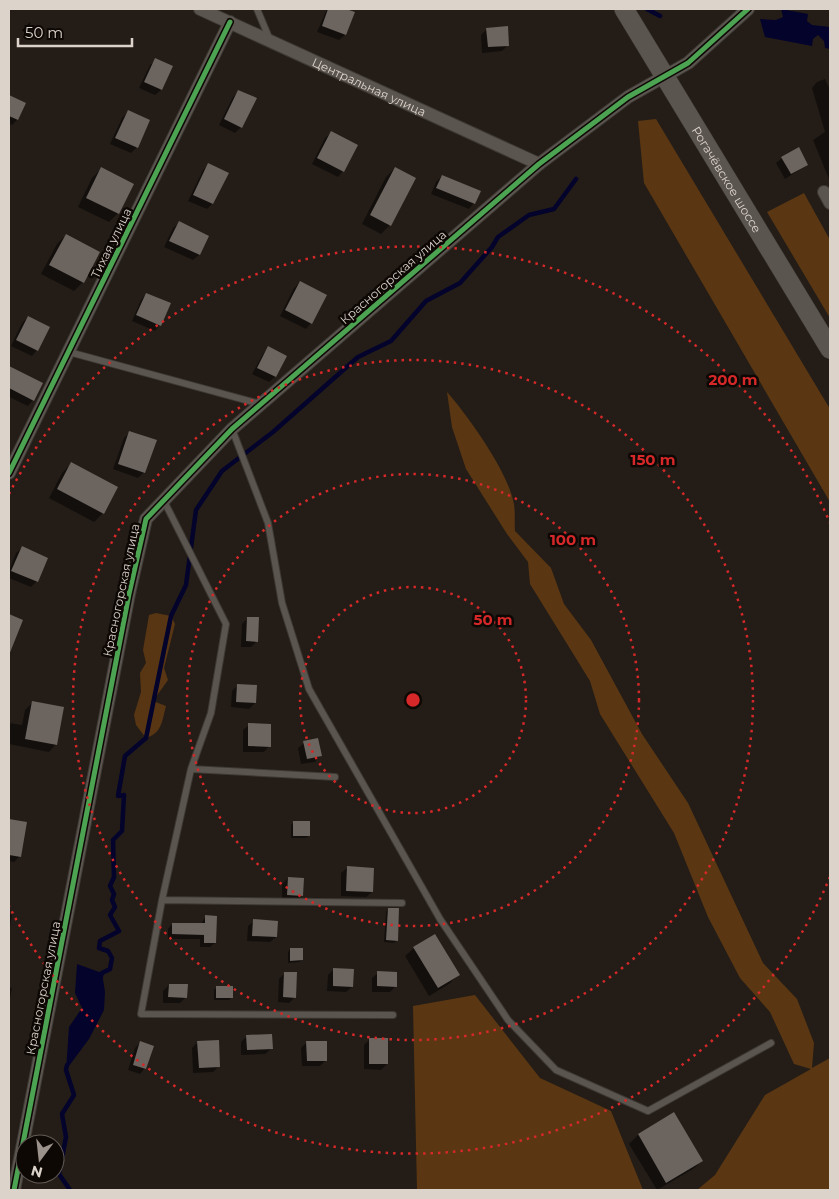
<svg xmlns="http://www.w3.org/2000/svg" width="839" height="1199" font-family="Montserrat,sans-serif">
	<style>
		.green { fill: #583613 }
		.forest { fill: #5a3712 }
		.water { fill: #03032c }
		.shadow { fill: #0007 }
		.lines { fill: none; stroke-linecap: round; stroke-linejoin: round }
		.stream { stroke: #03032c; stroke-width: 4.5 }
		.building { fill: #6b645f }
		.lane-casing { stroke: #3e3934; stroke-width: 8 }
		.street-casing { stroke: #3e3934; stroke-width: 14 }
		.secondary-casing { stroke: #3e3934; stroke-width: 20 }
		.lane { stroke: #5b5550; stroke-width: 6 }
		.street { stroke: #5b5550; stroke-width: 12 }
		.secondary { stroke: #5b5550; stroke-width: 19 }
		.cycleway-casing { stroke: #0e0805; stroke-width: 8 }
		.cycleway { stroke: #4ca352; stroke-width: 5 }
		.ring { fill: none; stroke: #d62828; stroke-width: 2.5; stroke-dasharray: 2.5 5 }
		.labels { text-anchor: middle; dominant-baseline: central; stroke-width: 5; stroke-linejoin: round; paint-order: stroke }
		.street-label { font-size: 12px; fill: #dcd3cb; stroke: #0e0805 }
		.centre { fill: #d62828; stroke: #0e0805; stroke-width: 2.5 }
		.ring-label { font-size: 15px; text-anchor: middle; font-weight: bold; fill: #d62828; stroke: #0e0805; stroke-width: 5; stroke-linejoin: round; paint-order: stroke }
	</style>
	<rect width="100%" height="100%" fill="#241d17"/>
	<path class="green" d="M156,613L171,616L175,624L164,668L168,680L153,701L166,706C162,721 162,733 146,738L136,725L134,715L141,692L140,673L146,663L143,650L149,615Z"/>
	<path class="forest" d="M656,119L830,409V502L644,183L638,121Z
		M804,193L830,240V318L767,212Z
		M447,392C468,416 506,469 513,500C516,510 514,521 515,531L551,568L564,604L591,640L642,734L688,803L763,963L797,999L814,1043L812,1068L830,1058V1190H697L715,1175L765,1095L811,1069L794,1064L770,1012L740,978L708,917L674,833L600,714L590,681L530,584L528,562L507,534L466,469L452,427Z
		M475,995L540,1078L611,1111L643,1190H417L413,1006Z"/>
	<path class="water" d="M781,9L808,14L807,21L812,25L830,27V49L825,48L824,41L818,35L813,39L812,46L765,37L760,19L776,20L783,17Z
		M77,964L102,973L105,992L104,1010L89,1039L66,1070L69,1027L82,1008L75,993Z"/>
	<path class="shadow" d="M327,9H342L353,13L345,35L339,40L317,32Z
		M487,29L508,45L502,51L482,53L481,35Z
		M156,60L171,67L161,90L155,95L139,88L150,65Z
		M825,79L830,90L829,179L813,140L825,132L812,88L817,82Z
		M239,91L241,127L235,133L219,125L233,97Z
		M9,96L25,104L17,120L12,125L9,124Z
		M128,112L148,121L136,148L131,153L110,144L122,118Z
		M331,133L343,171L338,177L312,164L325,138Z
		M782,158L807,165L785,179L776,163Z
		M209,164L212,204L207,209L188,201L203,170Z
		M395,168L414,178L390,225L381,234L362,224L386,177Z
		M101,169L118,213L109,222L78,207L92,178Z
		M442,176L474,203L469,209L431,194L436,182Z
		M179,223L207,236L199,255L193,260L164,247L173,228Z
		M66,235L99,252L83,282L74,291L41,274L57,244Z
		M300,282L311,323L306,329L280,316L294,288Z
		M146,294L160,325L155,331L132,321L141,300Z
		M28,317L37,350L32,356L11,346L22,323Z
		M268,348L285,357L275,377L269,382L252,374L263,354Z
		M12,369L33,400L28,406L9,397V372Z
		M130,432L144,472L138,478L113,469L124,438Z
		M71,464L116,488L103,513L94,522L49,498L62,473Z
		M22,548L37,581L31,587L9,578V571L16,553Z
		M248,618L257,641L251,647H241L242,624Z
		M238,685L255,703L249,709L231,707L232,691Z
		M33,702L56,744L49,752L9,744V723L22,725L25,710Z
		M249,725L269,746L264,752H243V730Z
		M304,743L320,756L315,762L301,764L298,748Z
		M9,820L26,823L20,856L14,862L9,861Z
		M294,822L309,836L306,838H291V825Z
		M347,868L372,892L366,897L341,896V873Z
		M288,878L302,895L296,901L282,900V884Z
		M388,909L397,940L394,943L384,942L386,912Z
		M9,914L12,915L9,933Z
		M206,916L215,943L210,947H200V939H168V929L172,924H201Z
		M254,921L276,937L270,942L247,941L248,926Z
		M414,948L458,975L449,984L429,996L405,956Z
		M290,949L302,960L299,962L288,963V952Z
		M334,969L352,987L346,992L327,991L328,975Z
		M285,973L295,997L289,1003L278,1002L279,979Z
		M378,973L395,987L390,992H372V978Z
		M169,985L186,997L180,1003H163V991Z
		M9,987L12,988L9,1004Z
		M217,987L231,998L229,1000H214V990Z
		M247,1036L271,1049L265,1054L241,1055V1042Z
		M370,1039L387,1064L381,1070L364,1069V1045Z
		M198,1042L219,1066L213,1072L193,1073L192,1048Z
		M307,1042L326,1060L320,1066H302L301,1048Z
		M140,1043L145,1068L140,1074L128,1070L135,1048Z
		M674,1114L702,1161L693,1169L657,1190L629,1144L638,1135Z"/>
	<g class="lines">
		<path class="stream" d="M647,9L660,16
			M100,979L102,973L110,969L112,958L108,951L99,948L100,941L119,931L110,915L115,907L112,900L114,894L110,886L114,877L113,840L122,831L124,795L118,796L125,756L146,738L171,616L186,585L196,510L222,471L273,432L358,357L391,341L426,301L460,283L492,247L498,237L529,215L554,209L576,179
			M67,1065L66,1070L74,1095L62,1114L66,1137L59,1174L70,1190"/>
	</g>
	<path class="building" d="M328,9H346L355,12L346,35L322,26Z
		M508,26L509,46L488,47L486,28Z
		M155,58L173,66L162,90L144,82Z
		M238,90L257,98L242,128L224,119Z
		M9,95L26,103L18,120L9,116Z
		M128,110L150,120L138,148L115,138Z
		M331,131L358,145L344,172L317,158Z
		M799,147L808,165L791,174L781,157Z
		M208,163L229,173L213,204L193,195Z
		M101,167L134,184L119,214L86,198Z
		M395,167L416,178L391,226L370,215Z
		M442,175L481,191L475,204L436,188Z
		M179,221L209,236L200,255L169,241Z
		M66,234L100,252L84,283L49,265Z
		M300,281L327,295L312,324L285,310Z
		M146,293L171,303L161,326L136,315Z
		M28,316L50,327L38,351L16,340Z
		M268,346L287,356L276,377L257,368Z
		M9,366L43,383L34,401L9,388Z
		M129,431L157,440L145,473L118,464Z
		M71,462L118,487L104,514L57,489Z
		M22,546L48,558L38,582L11,571Z
		M9,614L23,620L9,655Z
		M247,617H259L258,642L246,641Z
		M237,684L257,685L256,703L236,702Z
		M32,701L64,707L57,745L25,739Z
		M248,723L271,724V747L248,746Z
		M318,738L322,756L307,759L303,741Z
		M9,819L27,822L21,857L9,855Z
		M293,821H310V836H293Z
		M347,866L374,868L373,892L346,891Z
		M288,877L304,878L303,896L287,895Z
		M388,908H399L398,941L386,940Z
		M205,915L217,916L216,943H204V935L172,934V923H205Z
		M253,919L278,921L277,937L252,936Z
		M435,934L460,975L438,988L413,947Z
		M290,948H303V960L290,961Z
		M333,968L354,969L353,987L333,986Z
		M377,971L397,972V987L377,986Z
		M284,972H297L296,998L283,997Z
		M169,984H188L187,998L168,997Z
		M216,986H233V998H216Z
		M272,1034L273,1049L247,1050L246,1035Z
		M369,1038H388V1064H369Z
		M219,1040L220,1067L199,1068L197,1041Z
		M140,1041L154,1046L146,1069L133,1065Z
		M306,1041H327V1061H307Z
		M674,1112L703,1161L666,1183L638,1134Z"/>
	<g class="lines">
		<defs>
			<path id="lane" d="M257,9L270,40
				M69,352L260,404
				M232,429L268,523L282,603L309,689L440,919L508,1020L556,1070L648,1111L771,1043
				M164,501L226,624L211,713L191,769L162,900L141,1014L393,1015
				M191,769L335,777
				M162,900L402,903"/>
			<g id="street">
				<path id="s1" d="M200,9L539,164"/>
				<path d="M824,192L830,203"/>
				<path d="M9,473L230,22"/>
				<path d="M14,1190L129,594L146,519L232,429L539,164L628,97L688,63L748,9"/>
			</g>
			<g id="secondary">
				<path id="s2" d="M624,9L830,349"/>
			</g>
		</defs>
		<use href="#lane" class="lane-casing"/>
		<use href="#street" class="street-casing"/>
		<use href="#secondary" class="secondary-casing"/>
		<use href="#lane" class="lane"/>
		<use href="#street" class="street"/>
		<use href="#secondary" class="secondary"/>
		<defs>
			<path id="cycleway" d="M9,473L230,22
				M14,1190L129,594L146,519L232,429L539,164L628,97L688,63L748,9"/>
		</defs>
		<use href="#cycleway" class="cycleway-casing"/>
		<use href="#cycleway" class="cycleway"/>
	</g>
	<g class="ring">
		<circle cx="413" cy="700" r="113"/>
		<circle cx="413" cy="700" r="226"/>
		<circle cx="413" cy="700" r="340"/>
		<path d="M830 877A453 453 0 0 1 9 906M9 494A453 453 0 0 1 830 523"/>
	</g>
	<g class="labels">
		<g class="street-label">
			<text stroke="none"><textPath href="#s1" startOffset="186">Центральная улица</textPath></text>
			<text stroke="none"><textPath href="#s2" startOffset="199">Рогачёвское шоссе</textPath></text>
			<text transform="translate(111 243) rotate(-64)">Тихая улица</text>
			<text transform="translate(393 277) rotate(-41)">Красногорская улица</text>
			<text transform="translate(121 590) rotate(-78)">Красногорская улица</text>
			<text transform="translate(43 988) rotate(-79)">Красногорская улица</text>
		</g>
	</g>
	<circle cx="413" cy="700" r="8" class="centre"/>
	<g class="ring-label">
		<text x="733" y="385">200 m</text>
		<text x="653" y="465">150 m</text>
		<text x="573" y="545">100 m</text>
		<text x="493" y="625">50 m</text>
	</g>
	<rect width="839" height="1199" fill="none" stroke="#dcd3cb" stroke-width="20"/>
	<g transform="translate(40 1159) rotate(195)"><circle r="24" fill="#0e0805" stroke="#605954"/>
	<path d="M0-4L9 19L0 12L-9 19Z" fill="#9c938c"/>
	<text y="-8" font-size="14" font-weight="bold" text-anchor="middle" fill="#dcd3cb">N</text>
	</g>
	<path d="M18 38v8h114v-8" fill="none" stroke="#dcd3cb" stroke-width="2.5"/>
	<text x="25" y="38" font-size="15" fill="#dcd3cb" stroke="#0e0805" stroke-width="4" paint-order="stroke">50 m</text>
</svg>
